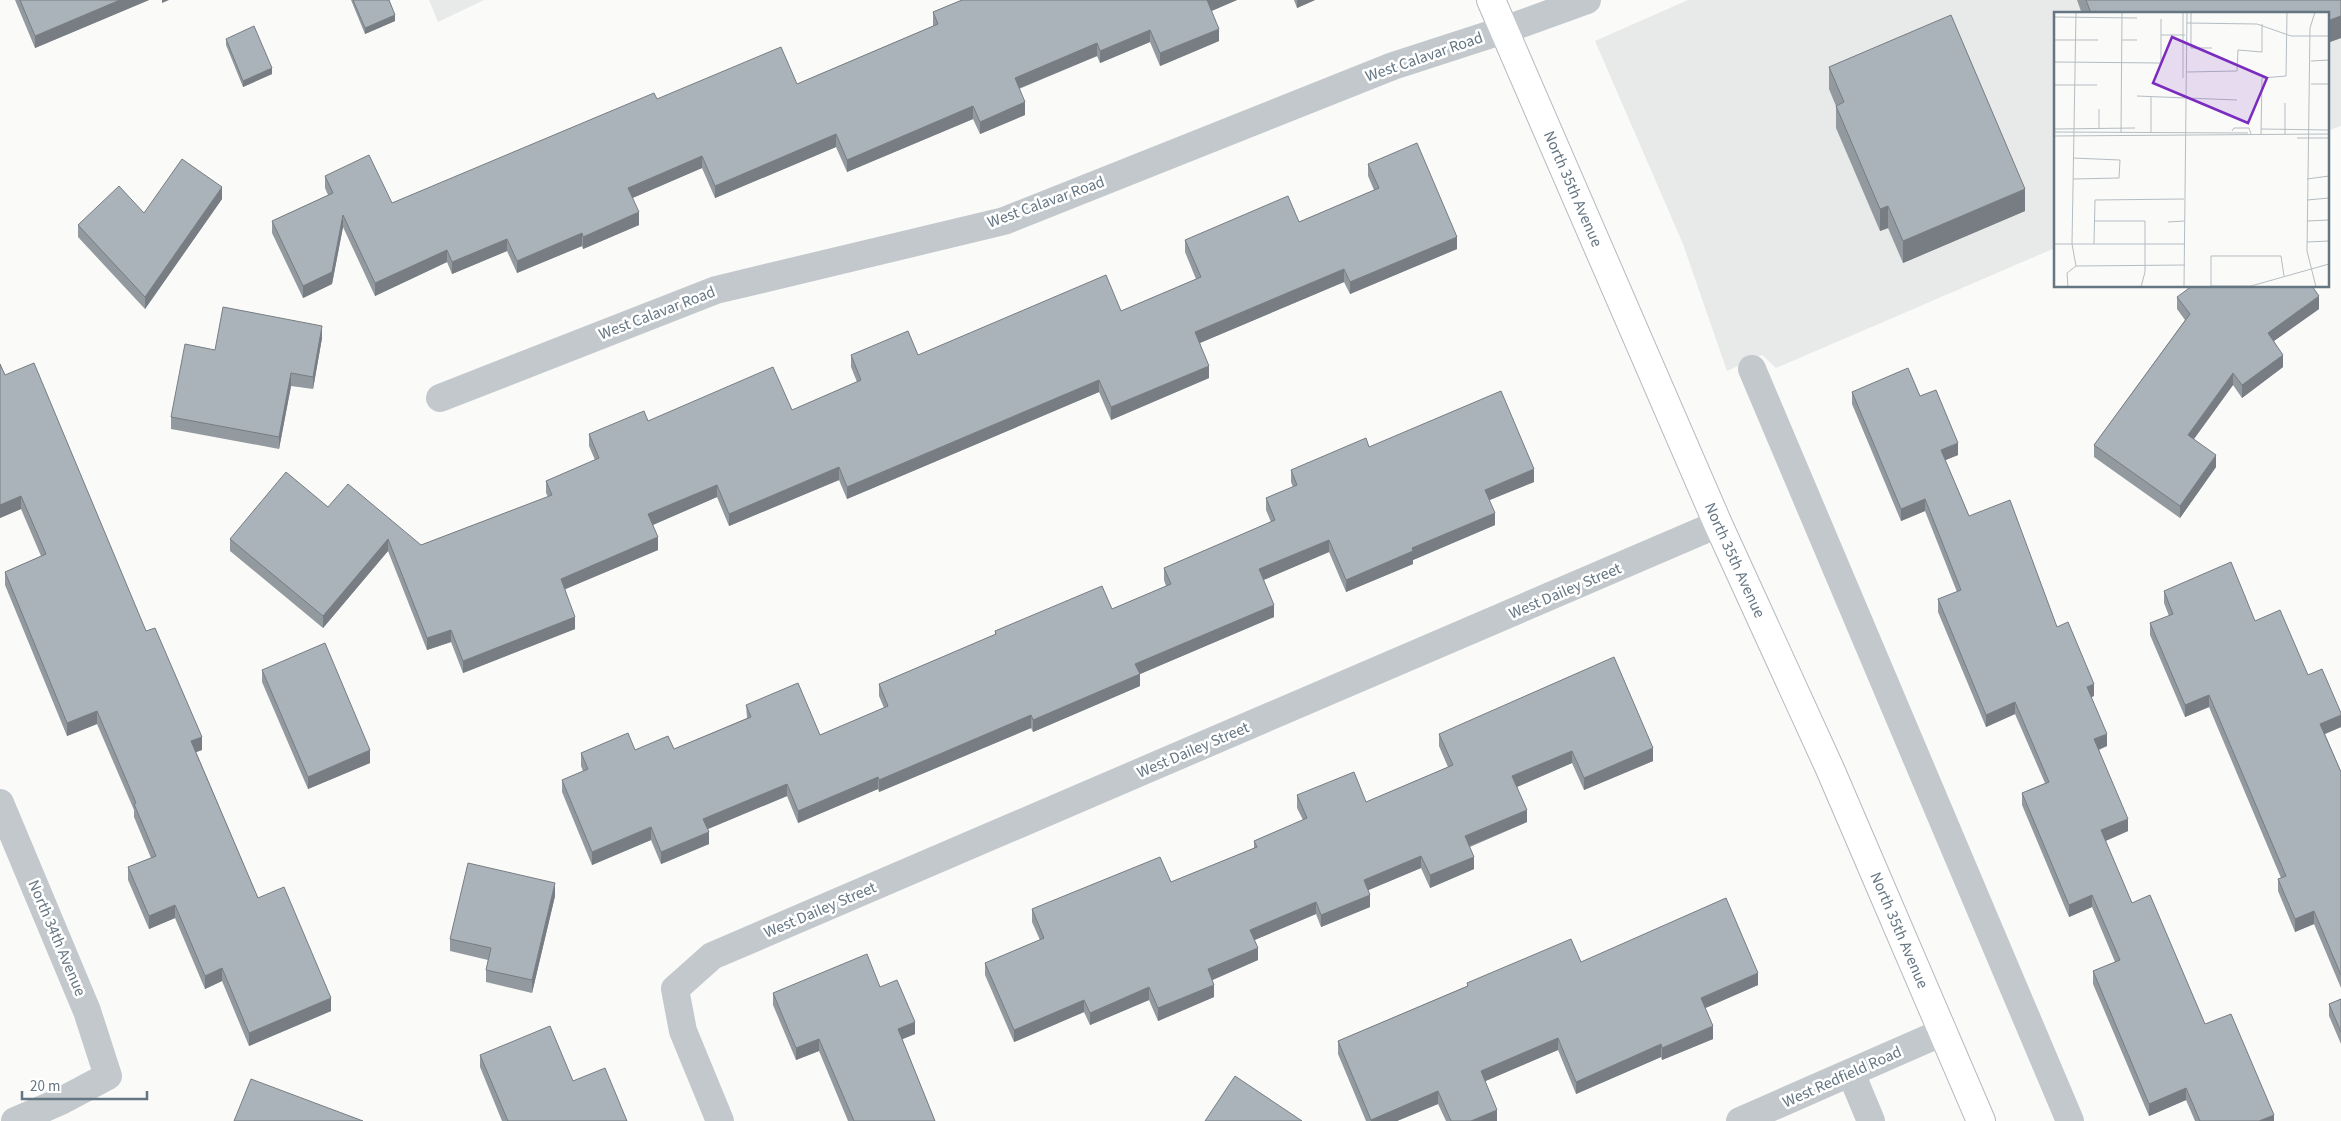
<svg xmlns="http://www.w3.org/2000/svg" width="2341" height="1121" font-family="'Source Sans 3',sans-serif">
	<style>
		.built { fill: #e8e9e9 }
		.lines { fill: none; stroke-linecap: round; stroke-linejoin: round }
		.major-casing { stroke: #b5babe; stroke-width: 30 }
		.minor { stroke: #c3c8cc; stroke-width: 28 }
		.major { stroke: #fff; stroke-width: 28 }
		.wall { fill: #929a9f }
		.shaded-wall { fill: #777d82 }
		.building { fill: #aab3b9; stroke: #777d82 }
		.labels { text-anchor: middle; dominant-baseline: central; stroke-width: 5; stroke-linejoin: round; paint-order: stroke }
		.street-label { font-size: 16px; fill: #657683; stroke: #fff }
		.inset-road { fill: none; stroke: #b5bdc2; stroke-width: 1 }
		.view { fill: #7b2cbf; fill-opacity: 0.15; stroke: #7b2cbf; stroke-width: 2.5 }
		.inset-edge { fill: none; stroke: #657683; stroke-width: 2.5 }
	</style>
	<rect width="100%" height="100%" fill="#fafaf8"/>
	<path class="built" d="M429,0H484L438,22Z
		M1688,0H2341V126L2327,131V14H2055V248L1776,368L1762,355L1727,371L1683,244L1595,41Z"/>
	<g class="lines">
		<defs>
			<g id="major">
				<path id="s1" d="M1491,0L1718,524L1830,769L1981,1121"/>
			</g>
		</defs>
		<use href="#major" class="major-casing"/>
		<path class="minor" d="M1752,369L2070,1121
			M440,398L716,290L1004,221L1393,66L1504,30L1587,0
			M0,803L87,1011L108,1076L61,1101L15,1121
			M1851,1073L1871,1121
			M720,1121L683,1031L675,989L712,956L1718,524
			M1740,1121L1943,1032"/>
		<use href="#major" class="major"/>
	</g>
	<path class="wall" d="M15,0H149L35,48Z
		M351,0H389L395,21L365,34Z
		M962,0H1237L1211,11L1219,41L1160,66L1150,42L1100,63L1097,56L1019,89L1025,115L980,134L973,119L847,172L836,147L715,198L702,168L632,198L639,225L583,249L582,246L517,273L507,251L452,274L447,262L375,296L343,227L332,284L303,298L272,233V221L328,195L325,188V176L392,203L657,99L797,84L933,26V12Z
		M1294,0H1315L1297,8Z
		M2077,0H2341V38L2327,43V14H2082Z
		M226,39L272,74L243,87L226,45Z
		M1829,67L2025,211L1903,263L1888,228L1880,231L1836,128V106L1829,89Z
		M1368,164L1457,249L1350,294L1344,282L1200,343L1209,378L1111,420L1099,392L847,499L839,480L729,526L717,497L653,525L658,550L565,589L575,629L463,673L451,642L427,650L388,551L323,628L230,551V539L328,507L421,545L548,497L546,493V481L595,460L589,446V434L648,421L792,410L857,382L851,367V355H918L1121,311L1196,279L1185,252V240L1299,222L1374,190L1368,176Z
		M222,199L145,309L78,237V225Z
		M2177,297L2319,309L2274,341L2283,367L2242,398L2233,385L2194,439L2216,467L2180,518L2094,457V445L2185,320L2177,309Z
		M322,338L313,389L291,386L279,449L171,429V417L215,350Z
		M0,364L5,375L146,631L202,750L196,752L258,898L331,1011L249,1046L222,981L205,989L175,918L149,929L128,880V867L151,858L134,817V810L97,724L67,736L5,585V572L41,556L21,509L0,518Z
		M1852,392L1920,396L1958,455L1945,460L1969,516L2057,627L2094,696L2091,697L2107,746L2099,750L2128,831L2105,841L2132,903L2205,1024L2274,1121H2195L2186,1100L2149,1116L2093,984V971L2115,962L2092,907L2069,917L2022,805V793L2045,783L2015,714L1986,727L1938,612V599L1957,592L1925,511L1901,521L1852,404Z
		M1369,447L1534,482L1489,500L1495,525L1413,560V564L1346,592L1329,552L1263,580L1274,617L1140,674V686L1033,732L1031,728L879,792L878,789L798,823L787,796L708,829L709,844L661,864L651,840L592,865L562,792V780L583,771L581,766V753L635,750L674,749L747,718L746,705L820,735L884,708L879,696V684L995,635V631L1112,609L1166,586L1164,580V568L1271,522L1266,510V498L1293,487L1291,482V470Z
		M2164,591L2255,621L2308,675L2341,727L2325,734L2341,772V988L2314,924L2295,932L2278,891V879L2281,878L2209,707L2185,717L2150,635V623L2169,616L2164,603Z
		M262,670L370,763L308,789L262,682Z
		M1439,734L1653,761L1584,790L1572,763L1517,787L1527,822L1470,847L1474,869L1430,888L1421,868L1368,890L1370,907L1321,927L1316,914L1254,940L1258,960L1212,980L1214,997L1158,1021L1149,1000L1090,1025L1084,1012L1014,1042L985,975V963L1040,940L1032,922V909L1171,882L1254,848V841L1303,820L1297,808V795L1366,802L1448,767L1439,746Z
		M555,896L532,993L486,982V970L488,960L450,951V939Z
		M1581,962L1758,985L1705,1008L1713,1039L1662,1060L1661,1057L1576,1094L1558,1050L1485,1081L1497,1121H1446L1438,1104L1397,1121H1366L1338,1054V1041L1467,986V983Z
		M880,987L915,1034L902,1039L935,1121H848L819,1051L796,1060L773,1005V993Z
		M2341,999V1044L2329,1016V1004Z
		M480,1055L573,1081L627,1121H502L480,1067Z"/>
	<path class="shaded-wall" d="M120,0H149L35,48V36Z
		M162,0H169L162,3Z
		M1207,0H1237L1207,13Z
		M1297,0H1315L1297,8Z
		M395,15V21L365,34V28Z
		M2341,16V38L2327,43V21Z
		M1219,29V41L1160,66V53Z
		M1150,30V42L1100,63V51Z
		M1097,43V56L1015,90V78Z
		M272,68V74L243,87V81Z
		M1025,102V115L980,134V122Z
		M973,106V119L847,172V160Z
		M836,134V147L715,198V186Z
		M702,156V168L628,200V188Z
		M222,187V199L145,309V297Z
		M2025,189V211L1903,263V241Z
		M1888,206V228L1880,231V209Z
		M639,212V225L583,249V237Z
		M343,215V227L332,284L303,298V286Z
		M582,233V246L517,273V261Z
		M1457,237V249L1350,294V282Z
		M507,239V251L452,274V262Z
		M447,250V262L375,296V283Z
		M1344,269V282L1195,345V332Z
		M2319,296V309L2268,345V333Z
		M322,326V338L313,389V377Z
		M2283,355V367L2242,398V385Z
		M1209,366V378L1111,420V407Z
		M291,373V386L279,449V437Z
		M2233,373V385L2188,447V435Z
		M1099,380V392L847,499V487Z
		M1958,443V455L1941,462V450Z
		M2216,455V467L2180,518V506Z
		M839,467V480L729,526V514Z
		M1534,469V482L1485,502V490Z
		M717,485V497L648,527V514Z
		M21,496V509L0,518V505Z
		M1925,499V511L1901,521V509Z
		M1495,513V525L1413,560V564L1346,592V580L1412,548Z
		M658,537V550L561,591V579Z
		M388,539V551L323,628V616Z
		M1329,540V552L1259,582V569Z
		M1274,605V617L1140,674V686L1033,732V720L1135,664Z
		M575,617V629L463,673V661Z
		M451,630V642L427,650V638Z
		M2094,684V696L2087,699V687Z
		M2209,695V707L2185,717V705Z
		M2015,702V714L1986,727V715Z
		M97,711V724L67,736V723Z
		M1031,715V728L879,792V780Z
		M2341,715V727L2320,736V724Z
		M2107,734V746L2094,751V739Z
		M202,737V750L191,754V741Z
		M1653,748V761L1584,790V778Z
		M370,750V763L308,789V777Z
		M1572,751V763L1512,789V776Z
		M878,777V789L798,823V811Z
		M787,784V796L703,831V819Z
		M1527,810V822L1465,848V836Z
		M2128,819V831L2101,843V830Z
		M651,827V840L592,865V852Z
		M709,832V844L661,864V852Z
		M1421,856V868L1364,892V880Z
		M1474,857V869L1430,888V875Z
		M555,883V896L532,993V980Z
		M1370,895V907L1321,927V915Z
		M2092,895V907L2069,917V905Z
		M1316,902V914L1250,942V930Z
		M175,905V918L149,929V916Z
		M2314,911V924L2295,932V919Z
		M1258,948V960L1208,982V969Z
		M222,968V981L205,989V976Z
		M1758,973V985L1701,1010V998Z
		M1214,985V997L1158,1021V1008Z
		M1149,987V1000L1090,1025V1013Z
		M331,998V1011L249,1046V1033Z
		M1084,1000V1012L1014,1042V1030Z
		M915,1022V1034L898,1041V1029Z
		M1713,1026V1039L1662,1060V1048Z
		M1558,1038V1050L1481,1083V1071Z
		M819,1039V1051L796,1060V1048Z
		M1661,1044V1057L1576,1094V1082Z
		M2186,1088V1100L2149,1116V1104Z
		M1438,1091V1104L1397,1121H1371V1120Z
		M1497,1110V1121H1471Z
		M2274,1115V1121H2259Z"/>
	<path class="building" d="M20,0H120L35,36Z
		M353,0H389L395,15L365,28Z
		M962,0H1208H1207L1219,29L1160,53L1150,30L1100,51L1097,43L1015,78L1025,102L980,122L973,106L847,160L836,134L715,186L702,156L628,188L639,212L583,237L582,233L517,261L507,239L452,262L447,250L375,283L343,215L332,272L303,286L272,221L333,193L325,176L369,155L392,203L654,93L657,99L781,47L797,84L938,24L933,12Z
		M2086,0H2341V16L2327,21V14H2097L2096,11L2091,13Z
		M1951,15L2025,189L1903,241L1888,206L1880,209L1836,106L1844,102L1829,67Z
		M254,26L272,68L243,81L226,39Z
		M1417,143L1457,237L1350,282L1344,269L1195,332L1209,366L1111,407L1099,380L847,487L839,467L729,514L717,485L648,514L658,537L561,579L575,617L463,661L451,630L427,638L388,539L323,616L230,539L286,472L328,507L348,484L421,545L552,495L546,481L599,458L589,434L644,411L648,421L773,367L792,410L861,380L851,355L908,331L918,355L1106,275L1121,311L1201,277L1185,240L1288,196L1299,222L1379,188L1368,164Z
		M182,159L222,187L145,297L78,225L119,186L144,213Z
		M2192,286H2312L2319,296L2268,333L2283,355L2242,385L2233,373L2188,435L2216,455L2180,506L2094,445L2190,314L2177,297Z
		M223,307L322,326L313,377L291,373L279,437L171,417L185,344L215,350Z
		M34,363L146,631L155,628L202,737L191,741L258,898L284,887L331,998L249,1033L222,968L205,976L175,905L149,916L128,867L156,856L134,804L136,803L97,711L67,723L5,572L46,554L21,496L0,505V364L5,375Z
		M1908,368L1920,396L1936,390L1958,443L1941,450L1969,516L2010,500L2057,627L2068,622L2094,684L2087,687L2107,734L2094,739L2128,819L2101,830L2132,903L2150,895L2205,1024L2231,1014L2274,1115L2259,1121H2200L2186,1088L2149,1104L2093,971L2120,960L2092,895L2069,905L2022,793L2049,782L2015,702L1986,715L1938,599L1961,590L1925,499L1901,509L1852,392Z
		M1501,391L1534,469L1485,490L1495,513L1412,548L1413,551L1346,580L1329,540L1259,569L1274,605L1135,664L1140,674L1033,720L1031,715L879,780L878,777L798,811L787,784L703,819L709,832L661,852L651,827L592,852L562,780L588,769L581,753L628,733L635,750L668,736L674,749L751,717L746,705L798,683L820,735L888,706L879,684L996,634L995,631L1102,586L1112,609L1171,584L1164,568L1275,520L1266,498L1297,485L1291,470L1366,438L1369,447Z
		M2231,562L2255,621L2280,610L2308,675L2322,669L2341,713V715L2320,724L2341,772V975L2314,911L2295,919L2278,879L2286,876L2209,695L2185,705L2150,623L2173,614L2164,591Z
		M325,643L370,750L308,777L262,670Z
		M1614,657L1653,748L1584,778L1572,751L1512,776L1527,810L1465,836L1474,857L1430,875L1421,856L1364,880L1370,895L1321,915L1316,902L1250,930L1258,948L1208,969L1214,985L1158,1008L1149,987L1090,1013L1084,1000L1014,1030L985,963L1044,938L1032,909L1160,857L1171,882L1257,847L1254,841L1307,818L1297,795L1354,772L1366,802L1453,765L1439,734Z
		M468,863L555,883L532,980L486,970L491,948L450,939Z
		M1726,898L1758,973L1701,998L1713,1026L1662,1048L1661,1044L1576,1082L1558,1038L1481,1071L1497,1110L1471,1121H1451L1438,1091L1371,1120L1338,1041L1468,986L1467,983L1571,939L1581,962Z
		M867,954L880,987L897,980L915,1022L898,1029L935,1121H854L819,1039L796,1048L773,993Z
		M2341,999V1032L2329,1004Z
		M550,1026L573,1081L605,1068L627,1121H508L480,1055Z
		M1235,1076L1302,1121H1205Z
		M251,1079L363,1121H234Z"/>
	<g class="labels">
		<g class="street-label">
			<text transform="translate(1424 57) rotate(-19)">West Calavar Road</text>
			<text stroke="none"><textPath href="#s1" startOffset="206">North 35th Avenue</textPath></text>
			<text transform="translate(1046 202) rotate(-20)">West Calavar Road</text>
			<text transform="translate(657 313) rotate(-21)">West Calavar Road</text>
			<text stroke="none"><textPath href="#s1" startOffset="611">North 35th Avenue</textPath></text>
			<text transform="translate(1565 591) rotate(-23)">West Dailey Street</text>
			<text transform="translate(1193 750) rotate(-23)">West Dailey Street</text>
			<text transform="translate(820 910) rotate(-23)">West Dailey Street</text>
			<text stroke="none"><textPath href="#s1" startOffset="1016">North 35th Avenue</textPath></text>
			<text transform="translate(57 938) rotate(67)">North 34th Avenue</text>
			<text transform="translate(1842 1077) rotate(-24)">West Redfield Road</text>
		</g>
	</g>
	<g transform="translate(2054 12)">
		<rect width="275" height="275" fill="#fafaf8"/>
		<path class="inset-road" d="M261,0L256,16L253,239L262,275M0,5L83,6M133,11L203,12L237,24H275M107,23H131M0,28H44M68,28H83M137,36V0M137,36H158M257,49L275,48M0,50L107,51V7M133,60L183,59L184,38L208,40V12M129,66V0M257,72H275M0,73H43M83,84L183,88M45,116V97M0,117L81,116M207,117L275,118M178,119L180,116H195L197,122M0,120L194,121M97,120V84M67,121L68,0M207,122L208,66L232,64L233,0M231,122V91M0,124L275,122M243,126H275M19,167L65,166L66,148L19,146M253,167L275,164M253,188L275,186M40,209H91V260L87,275M253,209L275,208M114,210L131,209M253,230L275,229M0,232H131M40,232L41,188L130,187M22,254L18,232L22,0M157,274H197L275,252M14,275L13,261L22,254L131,253M130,275L133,0M157,275V244H227L230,264"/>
		<path class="view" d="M118,25L213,66L194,111L99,71Z"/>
		<rect width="275" height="275" class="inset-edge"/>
	</g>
	<path d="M22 1091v8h125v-8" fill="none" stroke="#657683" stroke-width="2.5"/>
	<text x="30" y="1091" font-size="15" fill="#657683" stroke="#ffffff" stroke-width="4" paint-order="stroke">20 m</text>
</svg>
